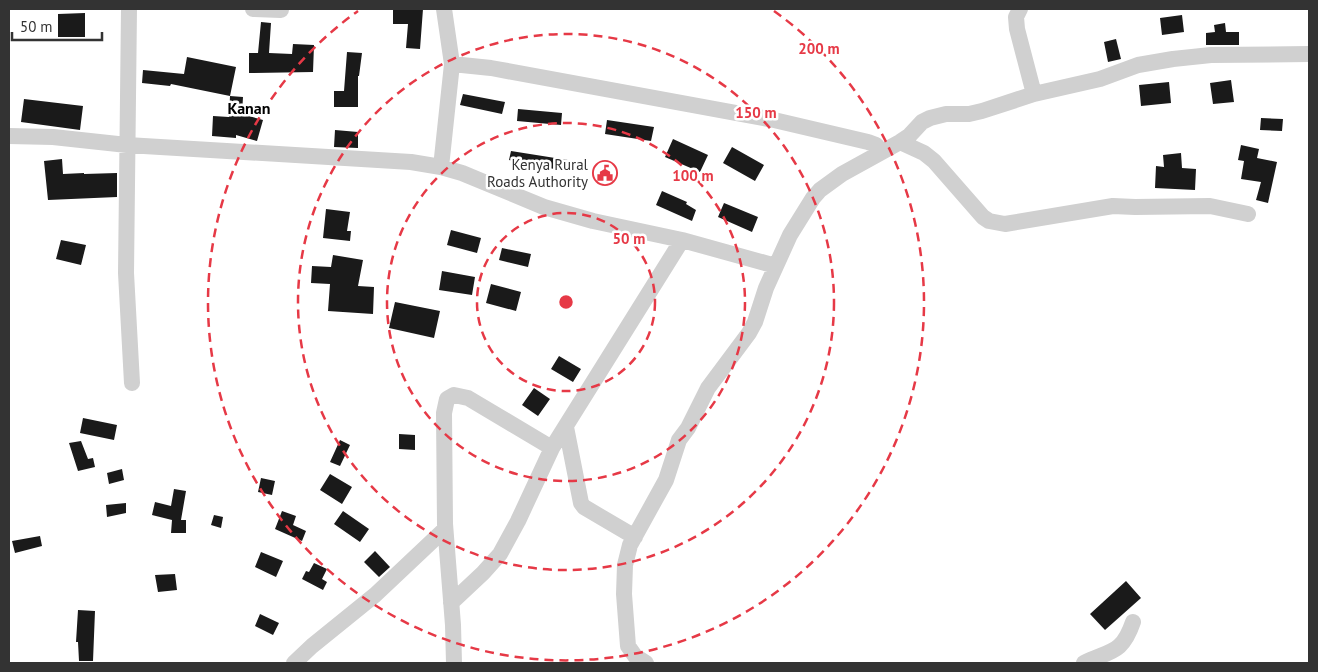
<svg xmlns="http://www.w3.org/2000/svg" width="1318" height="672" font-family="'PT Sans',sans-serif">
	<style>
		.building { fill: #1a1a1a }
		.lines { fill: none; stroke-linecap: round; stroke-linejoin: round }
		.minor { stroke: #d0d0d0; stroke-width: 16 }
		.ring { fill: none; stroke: #e63946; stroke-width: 2.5; stroke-dasharray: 9 6 }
		.labels { text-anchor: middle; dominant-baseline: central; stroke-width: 5; stroke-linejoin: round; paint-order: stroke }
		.poi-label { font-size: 15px; fill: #333; stroke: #fff; text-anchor: end }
		.neighbourhood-label { font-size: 16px; font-weight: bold; fill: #000; stroke: #fff }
		.centre { fill: #e63946; stroke: #fff; stroke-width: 2.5 }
		.ring-label { font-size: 15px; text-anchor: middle; font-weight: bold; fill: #e63946; stroke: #fff; stroke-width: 5; stroke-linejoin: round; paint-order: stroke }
	</style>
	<rect width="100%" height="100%" fill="#fff"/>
	<path class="building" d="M393,9H423L420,49L406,48L408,24H393Z
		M85,13V37H58V14Z
		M1182,15L1184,32L1162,35L1160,18Z
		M261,22L271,23L269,53L292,54L293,44L314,45L313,72L249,73V53H258Z
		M1225,23L1226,32H1239V45H1206V33L1215,32L1214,25Z
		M1116,39L1121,59L1108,62L1104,42Z
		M347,52L362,53L359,76H358V107H334V91H344Z
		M187,57L236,67L230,96L171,84L170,86L142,83L143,70L184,74Z
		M1231,80L1234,102L1213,104L1210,83Z
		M1169,82L1171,103L1141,106L1139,85Z
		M463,94L505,102L502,114L460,105Z
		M230,96L243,97L242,114L263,120L257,141L236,135V138L212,136L213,116L229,117Z
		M24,99L83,106L80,130L21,122Z
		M518,109L562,113L561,125L517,121Z
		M1261,118L1283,119L1282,131L1260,130Z
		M607,120L654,127L651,141L605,134Z
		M335,130L358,132V148L334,147Z
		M673,139L708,155L700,172L665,157Z
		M1241,145L1259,149L1257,158L1277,162L1268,203L1256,200L1261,182L1241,179L1244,161L1238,160Z
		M732,147L764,165L755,181L723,163Z
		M511,151L574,161L573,171L538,167L509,160Z
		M1181,153L1182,168L1196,169L1195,190L1155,188L1156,166L1164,167L1163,155Z
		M62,159L63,174L84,173V174L117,173V197L48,200L44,161Z
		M662,191L687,202L686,204L696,210L692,221L656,205Z
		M724,203L758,217L752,232L718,217Z
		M326,209L350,212L347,231H351L350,241L323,238Z
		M451,230L481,238L477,253L447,245Z
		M61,240L86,245L81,265L56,259Z
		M502,248L531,254L528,267L499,260Z
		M333,255L363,260L358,286L374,287L373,314L328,311L330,284L311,283L312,266L331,267Z
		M442,271L475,277L472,295L439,290Z
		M491,284L521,292L516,311L486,303Z
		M395,302L440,311L434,338L389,328Z
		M559,356L581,369L573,382L551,369Z
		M534,388L550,399L538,416L522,405Z
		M83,418L117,425L114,440L80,433Z
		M399,434L415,435V450L399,449Z
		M340,440L350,445L340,466L330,462Z
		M81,441L88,459L93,458L95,467L78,471L69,443Z
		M122,469L124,480L109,484L107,473Z
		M330,474L352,487L342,504L320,490Z
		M261,478L275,481L272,495L258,492Z
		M174,489L186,491L181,520H186V533H171L172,520L152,515L155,502L171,506Z
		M126,503V513L107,517L106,505Z
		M282,511L296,516L293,525L306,531L302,541L275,529Z
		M343,511L369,529L360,542L334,524Z
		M214,515L223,517L221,528L211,525Z
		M40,536L42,546L15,553L12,541Z
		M375,551L390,567L379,577L364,562Z
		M261,552L283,561L276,577L255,567Z
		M314,563L327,569L322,579L327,582L323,590L302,579L306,571L309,572Z
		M175,574L177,590L158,592L155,575Z
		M1126,581L1141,598L1105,630L1090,614Z
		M78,610L95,611L93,661H79L78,642H76Z
		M260,614L279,623L273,635L255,626Z"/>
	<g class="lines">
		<path class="minor" d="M129,9L126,273L132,383
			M253,9L281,10
			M1020,9L1016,17L1017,29L1034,94
			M452,64L491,68L774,120L868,142L876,145L881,152
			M9,136L53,137L127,145L411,162L441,167L462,173L544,207L593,221L682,240L776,266
			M900,142L924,153L934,161L983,217L989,221L1005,224L1113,206L1135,207L1210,206L1248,214
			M441,167L452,64L444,9
			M566,427L581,503L584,507L635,537
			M451,603L483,573L500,554L518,521L552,448L682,240
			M294,663L312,646L375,595L445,529
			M454,663L453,625L445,524L444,413L447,399L454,395L468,398L552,448
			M646,663L635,656L628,646L624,594L625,565L630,545L666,480L679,440L688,428L708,388L749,333L755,322L766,288L790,235L813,198L820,190L842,174L900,142L909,136L922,122L930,118L946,114H969L982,111L1034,94L1100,79L1138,65L1173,59L1211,55L1309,54
			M1084,663C1111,650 1122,654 1133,622"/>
	</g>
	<g class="ring">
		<circle cx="566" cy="302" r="89"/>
		<circle cx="566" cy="302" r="179"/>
		<circle cx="566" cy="302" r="268"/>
		<path d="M774 11A358 358 0 1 1 358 11"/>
	</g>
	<defs>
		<symbol id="civic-ring" viewBox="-11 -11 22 22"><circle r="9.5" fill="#fff" stroke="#e63946" stroke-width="1.5"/><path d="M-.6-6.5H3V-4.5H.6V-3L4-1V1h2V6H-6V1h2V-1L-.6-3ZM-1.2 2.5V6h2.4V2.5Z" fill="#e63946"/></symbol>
	</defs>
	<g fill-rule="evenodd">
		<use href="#civic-ring" x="591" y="159" width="28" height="28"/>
	</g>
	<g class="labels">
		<g class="poi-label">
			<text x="588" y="164">Kenya Rural<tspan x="588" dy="17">Roads Authority</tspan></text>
		</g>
		<g class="neighbourhood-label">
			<text x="249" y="108">Kanan</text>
		</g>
	</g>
	<circle cx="566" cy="302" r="8" class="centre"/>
	<g class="ring-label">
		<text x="819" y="54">200 m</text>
		<text x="756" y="118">150 m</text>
		<text x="693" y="181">100 m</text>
		<text x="629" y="244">50 m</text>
	</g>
	<rect width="1318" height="672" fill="none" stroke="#333333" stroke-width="20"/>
	<path d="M12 32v8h90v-8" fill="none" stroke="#333333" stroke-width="2.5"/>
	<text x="20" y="32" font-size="15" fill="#333333" stroke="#ffffff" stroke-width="4" paint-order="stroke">50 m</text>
</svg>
